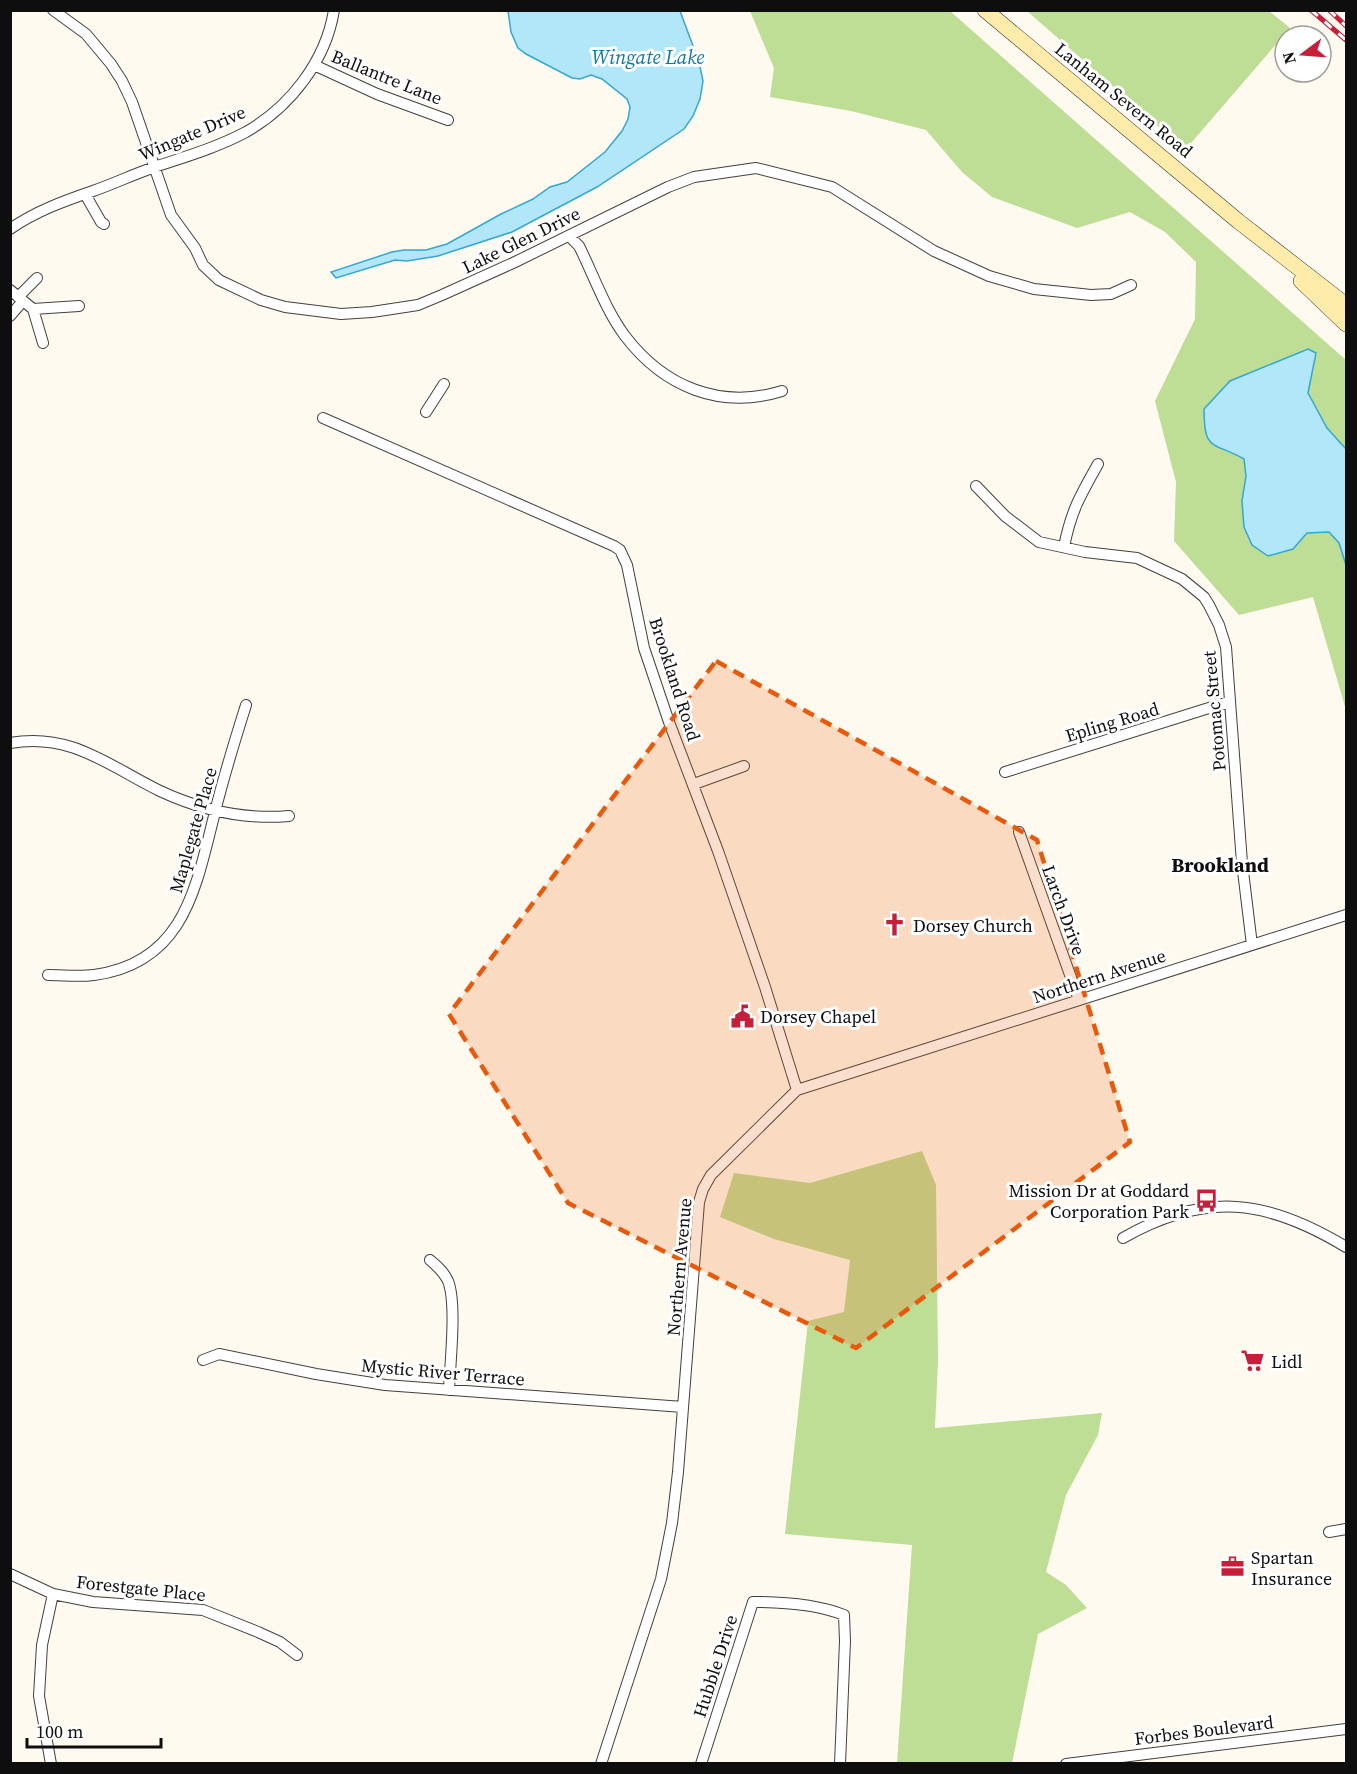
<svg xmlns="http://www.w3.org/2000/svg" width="1357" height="1774" font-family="'Source Serif 4',serif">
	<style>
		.forest { fill: #bedd95 }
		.water { fill: #b1e7f9; stroke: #34a7d4; stroke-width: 1.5 }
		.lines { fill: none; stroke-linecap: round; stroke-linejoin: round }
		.street-casing { stroke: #414141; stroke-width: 12 }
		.secondary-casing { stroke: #303030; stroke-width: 16 }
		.street { stroke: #fff; stroke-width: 10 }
		.secondary { stroke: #ffecaa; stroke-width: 15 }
		.rail-casing { stroke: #c51f3a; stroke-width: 5 }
		.rail { stroke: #fff; stroke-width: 3; stroke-dasharray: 9; stroke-linecap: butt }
		.marked { fill: #e8590c; fill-opacity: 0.2; stroke: #e8590c; stroke-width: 4.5; stroke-dasharray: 12 8; stroke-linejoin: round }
		.labels { text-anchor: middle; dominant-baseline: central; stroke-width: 6; stroke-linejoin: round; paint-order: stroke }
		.street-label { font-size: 18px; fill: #0e0e0e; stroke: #fff }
		.poi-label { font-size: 18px; fill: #0e0e0e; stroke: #fff; text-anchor: start }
		.water-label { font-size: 20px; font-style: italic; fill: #1177a6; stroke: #fff }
		.neighbourhood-label { font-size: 20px; font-weight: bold; fill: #0e0e0e; stroke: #fff }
	</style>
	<rect width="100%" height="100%" fill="#fffaef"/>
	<path class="forest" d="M750,11H950L1346,360V710L1313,597L1239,615L1174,541L1176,482L1155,401L1195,319L1196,262L1165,232L1130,212L1077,228L992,197L962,172L926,130L851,111L770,97L774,68Z
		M1027,11H1269L1290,28L1185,150Z
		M922,1151L936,1185L938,1361L935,1428L1102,1413L1098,1435L1066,1495L1046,1572L1066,1585L1087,1608L1038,1634L1012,1763H897L912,1545L785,1534L808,1321L844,1312L850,1260L774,1239L720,1217L734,1173L810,1183Z"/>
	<path class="water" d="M508,11H680L699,62L703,81L700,99L693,116L684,129L597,187L512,232L438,256L407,261L395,260L336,278L331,272L392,252L404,250H426L447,244L501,214L533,199L550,187L567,182L605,152L622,131L628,119L630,107L627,99L602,79L591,75L580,79L572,78L526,54L518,48L511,32Z
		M1308,349L1316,353L1308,393L1327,428L1346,449V565L1339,543L1329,532L1307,533L1293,549L1268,556L1252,545L1244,527L1242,501L1246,476L1244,459C1212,441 1204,452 1204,409L1230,381Z"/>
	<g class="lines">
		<defs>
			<path id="street" d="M53,10L86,34L111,64L122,81L132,102L171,215L195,248L203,265L219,280L261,300L285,307L341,314L372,312L418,305L442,295L513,263L668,187L694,177L756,168L832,187L934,251L989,276L1034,289L1091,295L1111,294L1131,285
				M314,65L377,94L448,120
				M85,194L101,222L104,224
				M10,229C36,211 64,201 93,191C113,184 132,175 152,168C184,157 216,148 246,132C290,107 326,61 334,10
				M569,236L579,246C594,276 605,309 625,336C664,387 720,410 782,391
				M10,290L33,309L43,343
				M18,297L37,278
				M33,309L79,306
				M10,316L23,301
				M426,412L444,384
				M323,418L614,546L620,550L627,565L644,648L669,722L718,851L765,987L797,1090
				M976,486L1005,516L1039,542L1085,552L1137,558L1182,579L1204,597L1209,605L1219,625L1226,647L1242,863L1252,945
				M1064,547C1071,511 1080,496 1098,464
				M10,743C71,732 109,766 160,791C201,810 244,820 289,816
				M1005,772L1228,702
				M694,784L744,766
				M1019,832L1079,1000
				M48,975C63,975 79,977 94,975C182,963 195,892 213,820C222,782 234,743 246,705
				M1123,1238C1206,1191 1267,1199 1346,1247
				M430,1260C437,1266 444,1272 448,1281C457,1303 450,1364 449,1390
				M203,1360L219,1354L316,1374L385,1385L683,1407
				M1329,1532L1346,1529
				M10,1574L53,1594L93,1602L203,1610L258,1632L280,1642L297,1655
				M51,1764L39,1696L42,1645L53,1594
				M601,1764L661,1579L672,1523L678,1472L699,1202L703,1189L711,1175L797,1090L1346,915
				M701,1764L753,1602C783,1602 816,1604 844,1615L845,1641L840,1764
				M1066,1764L1346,1729"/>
			<path id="secondary" d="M985,10L1238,221L1346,305
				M1301,281L1346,324"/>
		</defs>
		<use href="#street" class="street-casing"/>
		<use href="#secondary" class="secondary-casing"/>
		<use href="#street" class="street"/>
		<use href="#secondary" class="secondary"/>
		<defs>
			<path id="rail" d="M1311,10L1346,40
				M1329,10L1346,26"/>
		</defs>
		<use href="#rail" class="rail-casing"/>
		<use href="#rail" class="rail"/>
	</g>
	<path class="marked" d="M716,661L1037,840L1130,1142L856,1348L568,1203L449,1014Z"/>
	<defs>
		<symbol id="church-bare" viewBox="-9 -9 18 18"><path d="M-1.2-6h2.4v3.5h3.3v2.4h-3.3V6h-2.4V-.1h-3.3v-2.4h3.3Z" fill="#c51f3a" stroke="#fff" stroke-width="2.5" paint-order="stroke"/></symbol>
		<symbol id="civic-bare" viewBox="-9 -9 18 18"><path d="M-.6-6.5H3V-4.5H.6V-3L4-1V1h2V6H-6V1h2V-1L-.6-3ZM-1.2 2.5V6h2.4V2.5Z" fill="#c51f3a" stroke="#fff" stroke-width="2.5" paint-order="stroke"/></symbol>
		<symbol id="bus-bare" viewBox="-9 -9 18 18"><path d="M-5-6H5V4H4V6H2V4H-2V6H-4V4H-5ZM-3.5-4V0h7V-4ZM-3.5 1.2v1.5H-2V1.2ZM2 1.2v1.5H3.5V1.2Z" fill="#c51f3a" stroke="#fff" stroke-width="2.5" paint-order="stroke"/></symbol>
		<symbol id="supermarket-bare" viewBox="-9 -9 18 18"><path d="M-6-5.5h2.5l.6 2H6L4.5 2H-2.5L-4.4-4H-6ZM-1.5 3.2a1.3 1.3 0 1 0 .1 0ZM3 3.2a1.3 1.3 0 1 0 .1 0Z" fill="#c51f3a" stroke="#fff" stroke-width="2.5" paint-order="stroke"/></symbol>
		<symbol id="office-bare" viewBox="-9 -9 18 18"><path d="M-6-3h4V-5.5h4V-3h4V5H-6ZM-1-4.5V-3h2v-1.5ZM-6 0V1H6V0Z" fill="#c51f3a" stroke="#fff" stroke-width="2.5" paint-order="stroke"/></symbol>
	</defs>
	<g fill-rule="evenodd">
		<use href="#church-bare" x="878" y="908" width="33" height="33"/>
		<use href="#civic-bare" x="726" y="1000" width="33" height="33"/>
		<use href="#bus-bare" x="1190" y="1184" width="33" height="33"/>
		<use href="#supermarket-bare" x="1236" y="1344" width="33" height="33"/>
		<use href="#office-bare" x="1216" y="1550" width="33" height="33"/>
	</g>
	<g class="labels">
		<g class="street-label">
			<text transform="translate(387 77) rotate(22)">Ballantre Lane</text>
			<text transform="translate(1124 100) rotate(39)">Lanham Severn Road</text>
			<text transform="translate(192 133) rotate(-23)">Wingate Drive</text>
			<text transform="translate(521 240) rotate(-26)">Lake Glen Drive</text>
			<text transform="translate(675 679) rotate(72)">Brookland Road</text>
			<text transform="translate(1214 711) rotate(-95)">Potomac Street</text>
			<text transform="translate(1112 722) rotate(-17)">Epling Road</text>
			<text transform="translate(193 830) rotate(-74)">Maplegate Place</text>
			<text transform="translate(1064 910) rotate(70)">Larch Drive</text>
			<text transform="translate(1099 976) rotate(-18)">Northern Avenue</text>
			<text transform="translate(679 1267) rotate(-85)">Northern Avenue</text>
			<text transform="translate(443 1372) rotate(5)">Mystic River Terrace</text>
			<text transform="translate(141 1588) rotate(6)">Forestgate Place</text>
			<text transform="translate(715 1666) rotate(-72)">Hubble Drive</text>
			<text transform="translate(1204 1730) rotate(-7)">Forbes Boulevard</text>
		</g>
		<g class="poi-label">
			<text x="913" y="925">Dorsey Church</text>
			<text x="760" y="1016">Dorsey Chapel</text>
			<text x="1189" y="1190" text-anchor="end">Mission Dr at Goddard<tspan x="1189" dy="21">Corporation Park</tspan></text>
			<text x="1271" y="1361">Lidl</text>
			<text x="1251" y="1557">Spartan<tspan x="1251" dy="21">Insurance</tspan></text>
		</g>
		<g class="water-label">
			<text x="648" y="57">Wingate Lake</text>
		</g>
		<g class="neighbourhood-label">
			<text x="1220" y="865">Brookland</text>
		</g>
	</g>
	<rect width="1357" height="1774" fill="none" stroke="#0e0e0e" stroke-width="24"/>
	<g transform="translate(1303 54) rotate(254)"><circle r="28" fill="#ffffff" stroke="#9f9f9f" stroke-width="1.5"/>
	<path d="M0-4.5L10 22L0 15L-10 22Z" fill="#c51f3a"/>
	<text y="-9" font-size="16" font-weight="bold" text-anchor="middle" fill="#0e0e0e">N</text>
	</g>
	<path d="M27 1738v9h134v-9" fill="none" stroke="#0e0e0e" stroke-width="3"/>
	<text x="36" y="1738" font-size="18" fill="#0e0e0e" stroke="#ffffff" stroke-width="4.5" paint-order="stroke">100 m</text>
</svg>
